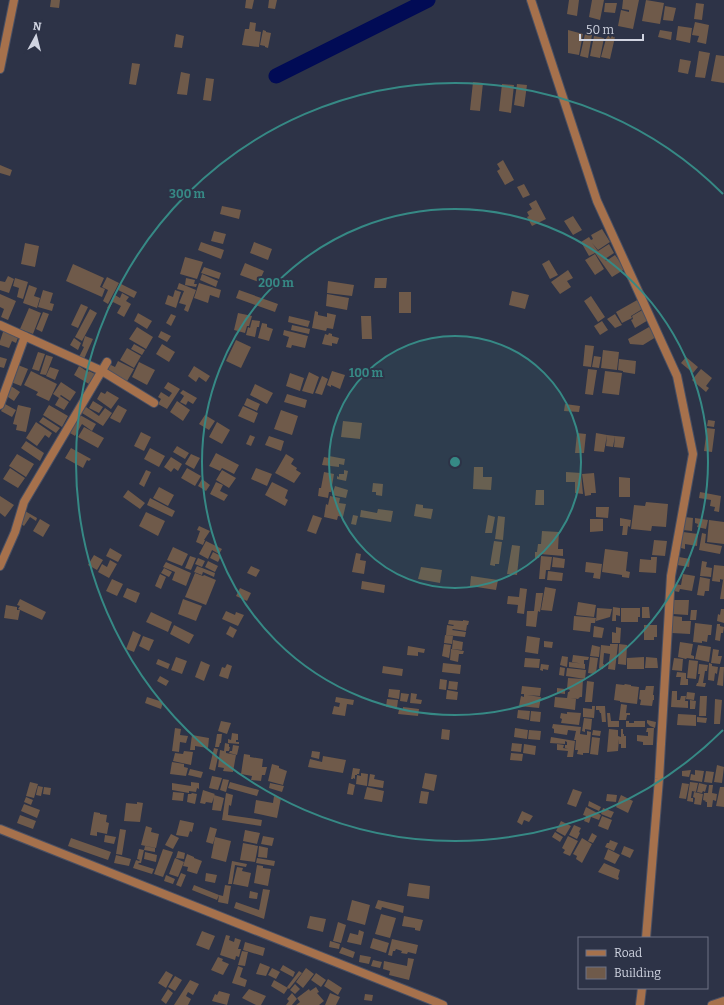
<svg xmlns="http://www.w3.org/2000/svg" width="724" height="1005" font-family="Bitter,serif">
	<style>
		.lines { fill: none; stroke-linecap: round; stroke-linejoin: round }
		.river { stroke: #010b55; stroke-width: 15 }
		.building { fill: #6f5a4a }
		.minor-casing { stroke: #4a5063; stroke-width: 10 }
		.tertiary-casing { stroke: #4a5063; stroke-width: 10 }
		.minor { stroke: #a6714c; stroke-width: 8 }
		.tertiary { stroke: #a6714c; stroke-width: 8 }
		.ring { fill: none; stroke: #368985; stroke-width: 2 }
		.centre { fill: #368985; stroke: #2d3347; stroke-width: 2 }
		.ring-label { font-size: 12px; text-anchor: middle; font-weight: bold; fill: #368985; stroke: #2d3347; stroke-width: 4; stroke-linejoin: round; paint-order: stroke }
	</style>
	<rect width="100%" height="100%" fill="#2d3347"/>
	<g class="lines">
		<path class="river" d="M276,76L428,0"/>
	</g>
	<path class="building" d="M51,0H60L59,8L50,7Z
		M246,0H254L252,9L245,8Z
		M269,0H277L275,9L268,8Z
		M569,0H579L577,16L567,14Z
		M592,0H604L600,20L589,17Z
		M623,0H639L633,29L618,26L621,10L629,12V10L622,9Z
		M646,0L664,3L660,24L642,21Z
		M605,3H617L615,13L604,12Z
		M696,3L704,4L702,20L694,19Z
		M665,6L676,8L673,21L663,20Z
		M250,22L256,23L255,31L261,32L259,47L242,45L245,29H249Z
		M695,22L709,25L706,44L697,42L699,36L692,35Z
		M678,26L692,28L690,43L676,40Z
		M263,30L266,31V32L271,33L268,48L265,47V46L260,45Z
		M568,30L583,34L579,55L568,53Z
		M660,30L672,32L671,40L658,37Z
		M176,34L184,36L182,48L174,47Z
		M585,34L592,35L588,58L580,56Z
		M607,35L615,37L610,59L601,57Z
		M594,36L604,38L600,58L590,56Z
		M699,51L710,53L705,78L695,77Z
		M716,55L724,56V83L711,81Z
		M680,59L691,61L688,74L678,72Z
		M132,63L140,64L136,85L129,84Z
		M181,72L190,74L187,95L177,94Z
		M206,78L214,79L211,101L203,100Z
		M473,82L483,83L480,111L470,110Z
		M502,84L514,85L511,113L499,111Z
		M517,84L527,85L524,107L514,105Z
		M503,160L514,180L505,185L497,171L500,169L497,164Z
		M0,165L12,170L10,176L0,173Z
		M524,184L530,195L523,198L517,187Z
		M536,200L546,219L532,226L527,217L529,216L527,212L532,209L529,204Z
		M222,206L241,210L239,219L220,214Z
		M573,216L582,230L573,235L564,221Z
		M602,229L610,242L598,250L592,243L598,251L609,244L614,253L605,259L606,261L615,255L625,269L612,277L595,253L589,256L581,242L589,237L591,240L593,239L591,235Z
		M214,231L226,234L223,244L211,241Z
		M201,242L224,250L221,259L198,250Z
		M254,242L272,249L268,260L250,253Z
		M25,243L39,246L35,267L21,264Z
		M595,254L604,269L595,275L585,260Z
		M185,257L203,262L197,279L180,274Z
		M549,260L558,275L550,279L542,264Z
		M245,263L264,271L259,282L240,275Z
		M73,264L104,278L100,287L105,289L102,297L66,281Z
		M204,267L221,273L219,279L201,273Z
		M568,270L573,278L567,281L571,287L560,294L551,282Z
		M202,274L218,281L216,287L200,280Z
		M8,276L14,279L9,293L0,290V281L5,282Z
		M107,277L119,283L108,304L103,301L108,290L102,287Z
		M15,278L28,282L23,299L17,297L19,288L13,286Z
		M186,278L195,280L194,284H197L196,287L185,285Z
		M375,278H387L386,288H374Z
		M328,281L354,285L352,296L327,293Z
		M179,283L196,290L188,312L184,310L186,305L179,303L184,291L177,289Z
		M199,283L221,290L219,298L210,295L208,303L194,298Z
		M121,284L137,292L134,298L118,290Z
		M29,285L37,288L34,296L40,298L37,308L23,303Z
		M43,290L53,293L50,303L54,304L52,311L38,307Z
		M175,290L181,292L176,308L165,304L168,295L173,297Z
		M239,290L278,304L275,312L236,298Z
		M512,291L529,295L525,309L509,305Z
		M399,292H411V313H399Z
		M122,293L129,297L126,301L131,304L124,317L117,313L121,306L113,302L109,309L107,308L115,295L120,298Z
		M0,294L16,301L8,320L1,317L4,309L0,307Z
		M327,294L349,298L347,310L326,306Z
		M591,296L605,317L598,322L584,301Z
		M639,299L644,308L631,316L632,318L622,323L616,312Z
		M81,304L88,307L78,328L71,325Z
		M29,308L41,313L33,334L20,329Z
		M90,309L97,313L82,341L75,337Z
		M644,309L650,319L635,328L631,320L633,319L632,316Z
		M315,311L318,312V315L327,317V313L336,315L333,329L327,328L326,331L312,328Z
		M43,312L49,314L42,332L36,329Z
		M138,313L152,321L147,329L134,321Z
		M238,313L252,316L249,326H247L245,333L234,330Z
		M171,314L176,316L171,326L166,323Z
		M615,314L622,325L615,328L607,319Z
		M289,316L310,321L308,327L288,322Z
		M361,316H371L372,339H362Z
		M252,320L260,321L259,327H257L255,337L246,335L248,327L250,328Z
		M602,321L608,330L600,335L594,326Z
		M262,323L267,324V327L273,329L269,341L258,338Z
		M292,325L310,329L309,334L291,330Z
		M137,327L153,337L146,349L129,339Z
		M649,327L656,337L643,345L630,344L628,339Z
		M4,329L19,335L16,343L12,341L9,348L0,345V341Z
		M284,330L308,336L305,348L292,345L291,348L286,347L289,337L283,335Z
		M161,331L171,336L167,342L158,337Z
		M329,333L332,334V336L339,338L337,344L332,343V346L322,344L325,334L328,335Z
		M85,336L93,339L84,359L79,357L84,347L82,346Z
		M74,338L81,343L78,350L70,345Z
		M236,340L251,347L241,368L226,361Z
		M134,344L145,350L142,355L131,349Z
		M162,344L175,352L169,362L156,354Z
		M585,345L594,346L591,367L583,366Z
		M127,348L141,356L134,368L120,360Z
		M603,350L619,352L617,370L601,368Z
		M38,352L45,354L39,371L32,369Z
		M46,355L53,357L46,375L40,374Z
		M594,356L601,357L599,368L592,367Z
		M0,357L7,359L4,368L0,367Z
		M686,357L698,367L693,373L681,363Z
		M619,359L636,361L635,374L623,372V371L618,370Z
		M118,361L134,369L126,383L105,371L109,364L115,367Z
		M139,362L155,370L147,385L132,377Z
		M18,365L28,369L21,386L11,382Z
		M79,366L88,372L89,371L95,374L89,384L74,375Z
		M194,366L210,376L206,382L199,377L196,382L188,376Z
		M50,367L59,370L55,380L46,376Z
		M588,369L597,370L593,395L585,394Z
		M701,369L712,378L706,386L709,388L706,392L692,380Z
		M31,371L57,384L49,401L36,395L38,392L24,385Z
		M332,371L345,375L340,389L331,385V387L327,385Z
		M605,371L622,373L619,395L602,393Z
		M309,372L319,377L313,394L302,391Z
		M290,373L304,378L300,391L286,386Z
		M322,376L328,379L322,395L315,393Z
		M61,382L76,392L70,401L61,395L60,396L69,402L64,410L55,405L59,398L53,394Z
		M168,382L180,389L167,409L158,404L161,399L158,397L161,392L169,397L172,393L164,388Z
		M255,384L273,393L267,404L250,395Z
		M11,386L20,392L14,401L5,395Z
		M183,390L197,398L193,404L188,401L186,405L180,402L184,396L180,393Z
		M107,391L119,398L111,409L97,399L101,392L105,394Z
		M287,394L307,400L305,408L284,402Z
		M247,398L260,404L257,411L244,405Z
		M93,401L103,407L99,413L89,408Z
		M177,401L190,410L183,421L170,412Z
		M5,404L16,410L12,417L1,411Z
		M565,404L580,406L579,412L564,411Z
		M18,405L31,408L26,432L16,430L17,425L13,424Z
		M49,405L68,416L62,427L43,415Z
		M118,405L127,410L120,423L110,418Z
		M243,406L258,413L254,423L238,416Z
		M86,407L99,416L105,408L112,413L103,426L82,413Z
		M281,410L298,416L292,435L274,429Z
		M80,415L96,424L92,431L82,424L75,436L70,433Z
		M205,415L215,421L209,430L199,424Z
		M43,417L60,428L56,433L39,422Z
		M708,420L715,421L714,427L707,426Z
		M343,421L362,423L360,439L341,437Z
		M36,422L52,433L49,438L45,435L37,446L26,438Z
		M217,422L230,430L222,444L209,437Z
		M84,427L104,438L98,448L78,437Z
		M707,428L715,429L712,452L704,451Z
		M141,432L151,437L144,451L134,446Z
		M577,433L586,434L584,453H575Z
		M596,433L607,435L604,452L594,451Z
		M250,435L255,437L251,446L246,444Z
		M607,435L615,436L613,447L606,446Z
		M269,436L284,441L281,451L265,445Z
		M615,436L625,437L623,448L614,447Z
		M26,441L44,453L40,461L21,448Z
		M177,446L189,453L185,459L173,452Z
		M71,448L91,459L89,461L87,460L83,468L65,458Z
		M150,448L165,456L159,467L144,459Z
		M216,453L239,465L234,474L222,468L220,471L209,466Z
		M17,454L34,464L26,477L9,466Z
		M191,454L200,458L194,469L185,464Z
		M286,454L294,459L291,464L297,468L296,470L301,473L294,483L275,473Z
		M329,456L345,459L344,465L339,464V467L322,465L324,457L329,458Z
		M171,457L182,464L178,471L174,468L171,472L164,467Z
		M474,467H483V477H492L491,490L473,489Z
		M10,468L25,478L18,488L3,479Z
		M187,468L201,476L195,486L181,478Z
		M256,468L272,474L267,486L251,479Z
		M146,470L151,472L144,487L139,484Z
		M222,470L236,478L229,488L216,480Z
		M344,470L348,471L346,481L337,479V476L339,477V474H344Z
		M324,472L334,474L331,492H329L328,498L318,496L319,488H321Z
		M566,472L581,473L583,494L575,493V482H566Z
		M594,473L596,493H591V495L585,496L582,474Z
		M619,477L630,478V497H619Z
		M202,479L210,485L206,491L198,486Z
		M216,482L223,485L220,491L228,495L224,501L210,494Z
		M272,482L288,490L285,498L288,500L285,506L265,495Z
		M373,483L383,484L382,496L376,495V492H372Z
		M335,486L348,490L346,498L332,495Z
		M159,487L174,495L168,506L153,498Z
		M128,490L145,503L140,509L123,497Z
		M536,490H544V505H535Z
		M700,492L721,496L719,512L714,511L715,507L710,506L711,500L699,498Z
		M0,496L14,505L5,517L0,513Z
		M330,496L340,498L339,503L346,504L343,517L338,516L337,520L324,517L326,504L328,505Z
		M150,498L175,511L172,517L147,505Z
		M646,502L668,504L666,527L652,526L651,531L631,529L634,505L645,506Z
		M416,504L423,505V508L433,509L431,519L414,516Z
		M596,507H609L608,518L596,517Z
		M378,509L393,511L391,522L360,517L361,510L377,513Z
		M25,511L37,518L36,521L30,517L24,526L20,523Z
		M146,512L165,521L158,536L139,526Z
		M313,515L322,518L316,534L307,531Z
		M353,515L358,516L356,525L351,524Z
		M488,515L495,517L492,533H485Z
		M498,516L505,517L503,540L495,539Z
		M685,517L693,518L692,531L683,530Z
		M620,518L631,520L630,527L628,526L627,535H622L623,526H620Z
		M695,518L708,520L706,529L697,527L698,524L695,523Z
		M40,519L50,525L43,537L33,531Z
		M590,519H603V531L590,532Z
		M709,520L724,522V544L707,542Z
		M199,526L210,531L204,540H205L203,545L196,542L200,531L197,530Z
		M542,531L559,532L558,549H563V556L540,554L539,558H535V552H537L538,544H541Z
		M683,532L698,534L697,546L685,544V549L681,548Z
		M702,533L706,534L705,543L722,546L720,554L699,550Z
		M654,540L667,541L665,556L652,555Z
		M206,541L222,549L219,554L212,550L208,559L199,554Z
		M494,541L502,542L499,564H495V566L490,565Z
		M512,545L520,546L517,575L507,574Z
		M173,547L188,554L182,566L167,560Z
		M110,548L122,555L118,562L106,556Z
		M605,549L628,552L626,571L630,572L629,578L622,577V575L602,572Z
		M213,552L221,556L218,562L210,558Z
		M356,553L361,554L360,560L366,561L364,574L352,572Z
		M94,555L103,560L97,570L88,565Z
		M190,556L196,558L191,570L185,568Z
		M541,556L552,557L550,570H546L545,579H539Z
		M553,557L565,559L564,568L552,567Z
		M651,557H657L656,573L639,572L640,559L651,560Z
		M679,557L690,559L689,567L677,565Z
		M198,558L205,561L202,567L195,564Z
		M110,560L117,564L109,578L98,572L102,564L107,567Z
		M208,561L218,566L215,572L205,567Z
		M702,561L707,562L706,567L712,568L711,577L700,576Z
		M166,562L191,573L186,586L172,580L175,572L163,567Z
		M586,562L602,564L600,579L593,578L594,573L585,572Z
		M714,565L724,566V580L720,579V582L712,581Z
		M197,566L215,573L214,577L203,572L202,575L194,572Z
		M251,566L260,570L256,577L247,573Z
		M421,567L442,570L440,583L418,579Z
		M164,568L172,572L169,577L161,573Z
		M548,571L563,573L562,581L547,580Z
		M195,573L203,576L204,575L216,580L206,605L185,597Z
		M160,574L166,577L161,589L155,586Z
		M683,574L695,576L692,591L680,589L679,592L674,591L675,584L681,585Z
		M471,576L498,580L496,590L470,586Z
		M700,577L710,579L709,591H705L704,596L697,595Z
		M112,579L123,584L117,596L106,591Z
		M723,580H724V599H720Z
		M362,581L385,585L384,593L361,589Z
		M545,587L556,589L552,611L541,610Z
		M127,588L140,593L136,603L123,597Z
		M240,588L251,593L247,601L236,596Z
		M520,588L527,589L524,614L517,613L518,605L507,604L508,596L519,597Z
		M536,593H543L540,612L538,611L536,627L526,626L527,611H534Z
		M20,599L46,612L42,620L18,609L20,606L17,605Z
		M183,599L202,606L196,621L178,614Z
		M674,600H689L688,615L673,614Z
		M578,602L596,605L594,617L576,615Z
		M6,605L17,607V610H20L18,620L4,618Z
		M613,607L620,608V616L616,615V621H612Z
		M642,607H649L650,618H642Z
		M597,608L612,609L610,617L596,621Z
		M621,608H640V617H638V622H621Z
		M721,609H724V623L717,621L718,614L720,615Z
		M691,610H697L696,620H690Z
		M226,611L235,615L236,612L244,615L238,626L222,619Z
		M151,612L172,622L168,632L146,622Z
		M574,616L596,618L595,623H591L590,632L573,630Z
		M673,616L682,617V621H691L690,634L672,633Z
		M449,620L463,621V620L469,621L468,625H467L466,631L453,629L452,630L466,632L465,637L446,635L447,625L453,626L454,625L448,624Z
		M695,623L712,625L711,635H708L707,642L702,641V643L693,642Z
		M717,624H720V626L724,627L723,633H721L720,641L715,640Z
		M174,625L194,635L189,644L170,634Z
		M644,625H657V637H654V640H644Z
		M230,626L237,630L233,638L226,634Z
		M594,626L604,628L602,638L593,637Z
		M616,627L621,628L620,643H612V632L616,633Z
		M133,631L141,635L134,652L126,649Z
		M445,635L453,636L452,644L444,643Z
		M143,636L154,640L149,651L139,646Z
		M527,636L540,638L538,654L525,652Z
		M453,640L463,642L462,650L452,649Z
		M544,641L553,642L552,648L544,647Z
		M680,642L693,644L691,655L694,656V659L687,658L686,659L678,657Z
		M444,644L451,645L449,658L442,656Z
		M610,644H618L615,670L608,669L610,654L604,653L603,664H604L603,669L599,668L601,645L610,646Z
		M619,644L627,645L626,665L618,664Z
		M592,645L600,647L599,657L590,656Z
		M698,645L711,647L709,662L695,659Z
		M408,646L425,649L424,653L418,652V656L407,655Z
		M451,649L464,651L463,654H459L458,662L450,660Z
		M713,649L719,650L718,656H722L720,664L711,663Z
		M573,655L589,657L588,660H584V664L572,662Z
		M562,656L568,657L567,667L560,665Z
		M176,657L187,661L182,674L171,670Z
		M590,657L598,658L596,673H595L594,674L588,673Z
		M644,657V669H627V658Z
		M646,657L657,658L658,668H645Z
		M525,658L540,659L539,668L524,667Z
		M674,658L683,659L682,671L672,670Z
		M158,659L170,664L168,669L156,664Z
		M689,660L698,661L696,679L687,678Z
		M201,661L210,665L204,681L195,677Z
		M569,662L585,664V669L569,667Z
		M443,663L461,665L460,674L442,672Z
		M709,663L712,664V666L718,667L717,674L715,673L714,681L708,680Z
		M227,664L232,666L228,679L219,676L222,667L225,668Z
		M541,664L549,665L548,670L543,669V671L540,670Z
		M699,664L708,665L707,671H705L703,683H706L705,687L696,686L697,683H698L700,674H698Z
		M383,666L403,669L402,676L382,673Z
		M560,667L565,668L564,676L559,675Z
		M720,667H724L723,686L717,685Z
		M567,668L586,670L585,679L566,676Z
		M677,672L686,673V679H688V685H680L681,677H676Z
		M160,676L169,681L166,686L157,681Z
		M568,678L583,679L582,697H580L578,699L571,698L576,699L575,710L554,707L555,697L567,698L568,692H569L570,690L567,689Z
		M440,679L447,680L446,690L439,689Z
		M449,681L458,682L457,690L448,689Z
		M587,681L594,682L592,702H585Z
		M616,684L624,685L625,684L631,685V686L639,687L637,704L620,702V701L614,700Z
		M522,686L541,688L540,696L527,695L541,697L539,708L519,706L521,696L524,697V694H521Z
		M646,686H654L653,695H654V700H653L652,706L640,705L641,700L639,699L640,690H645Z
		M557,688L565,689V694L557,693Z
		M389,689L400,690L399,699L388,697Z
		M447,690L458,692L457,700L446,699Z
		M672,691H677V700H680L681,696H686L685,701H688V708L671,707Z
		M687,692L695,693L694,700L686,699Z
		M401,693L409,694L407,702L400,701Z
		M411,693L417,694L416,699L422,700L421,704L410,703Z
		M700,696H707L706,716H699Z
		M147,697L163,702L161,709L145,703Z
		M336,697L354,700L353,705L347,704L345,716L332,714L334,706L339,707L340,703L335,702Z
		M387,699L398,700L397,708L386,707Z
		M715,699L722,700L720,724H714Z
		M690,700L696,701L695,709H690Z
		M621,704L627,705L626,713H630V715H627L626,720H619Z
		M592,706H595L594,718L583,717V708L592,709Z
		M596,706H605L606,722H602L601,713H600L599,710H596Z
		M403,707L419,709L418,716L398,714L399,710H403Z
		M518,710L530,711L529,720L517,718Z
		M531,711L541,712L540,722L530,721Z
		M567,712L581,713L579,725L561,723L562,719L560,718L561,713L567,714Z
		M607,713H610L611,721H619V727H608Z
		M678,714L696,715V726L677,725Z
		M697,717L707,718L706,723L697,722Z
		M584,718L592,719L591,730L585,729V732L582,731Z
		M647,720L656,722L655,728L650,726L647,723Z
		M221,721L231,723L227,734L218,731Z
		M626,721H629V723H634V721H645V727H626Z
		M553,724L581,727L580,734L587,735V731L591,732L589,753H583V755L577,754L578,750H575L576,740H574L576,731L568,730L567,735L554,733V729L552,728Z
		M175,728L181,729L180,735L188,736L186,743L180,742L179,752L172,751Z
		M515,728L528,730L527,739L514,737Z
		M647,728H654L653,745H643V742L637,741V735L648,736V732H646Z
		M442,729L450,730L449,740L441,739Z
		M609,729L618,730V736L621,737V729H623V734H624V736H626V748H621V744H619V739L618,751L607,752Z
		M529,730L541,731L540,740L528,739Z
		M593,730L601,731L600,736L592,735Z
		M232,733L238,734V740H236V742H239V744L228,743V739L231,740Z
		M217,734H222L221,743H220L219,747H215Z
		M192,735L209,738L208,748L195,746V750H190Z
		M551,737L575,741L573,757H567L568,751L557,750V744L564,745L563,748L568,749L565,748V745H567V742L565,741V744L550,743Z
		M592,737L600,738L598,755L590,754Z
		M225,743L229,744V747H230L229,751H226V753L236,755L233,772L223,771L224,768L218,767L220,750L224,751Z
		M512,743L522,744L521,752L511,751Z
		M524,744L536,746L535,755L523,753Z
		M233,745L239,746L237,755L229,753L230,751H232Z
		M214,748L218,749L216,757H218L215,771L209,769Z
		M184,751L193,752L191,765L173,761L175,753L183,754Z
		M312,751L320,752L319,759L311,757Z
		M511,753L523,754L522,761L510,760Z
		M244,754L250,755V757L263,759L262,767H267L265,775H262L261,781L251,780L252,776L241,774Z
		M323,756L346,760L343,773L308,767L310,759L322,762Z
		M172,762L184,764V767L188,768L186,776L170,774Z
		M272,764L279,766V768L287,771L283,785L268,781Z
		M717,765L724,767L722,783L714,782Z
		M353,768L360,769L359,774H357V775H355V779L353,778V779H351Z
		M190,769L203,772L201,778L188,775Z
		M691,770L689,777L682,776V771Z
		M695,770L704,771L702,782L690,780L691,774L695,775Z
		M706,771L714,772L712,783L704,782Z
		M361,773L368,774L367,786L356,784L357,775L361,776Z
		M425,773L437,775L434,791L422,788Z
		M370,774L375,775L374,779L384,781L383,788L368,786Z
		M212,776L222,778L218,790L209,788Z
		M223,779L229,780L226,792L220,790Z
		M30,782L38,784L34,798L26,796Z
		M191,782L199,783V789L197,788L196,792L189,791V793L172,790V783L191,786Z
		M230,782L259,790L257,796L228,788Z
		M690,782L698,783L696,792L692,791L691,798H693V802L687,801Z
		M270,783L284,786L282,792L269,788Z
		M349,783L355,785L353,795L347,794Z
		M682,783L689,784L686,799L679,798Z
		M699,783L707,785L705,792L703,791L702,793L697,792Z
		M709,785H713L712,793L717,794L716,801L713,800L712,807H707V802H705L706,801L703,800L704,793H708Z
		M38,786L43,787L41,796L36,795Z
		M44,787L51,788L50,795L43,794Z
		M367,787L384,791L382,802L364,799Z
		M720,787H724V807L716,806Z
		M573,789L582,792L576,807L567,804Z
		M203,790L215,794L214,795L224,798L221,811L212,810L214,797L212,803L206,802L205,804L200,803Z
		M421,791L429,792L427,804L419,803Z
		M173,792L184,793L183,801L172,800Z
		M694,792L703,794L701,805L694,804L695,798L693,797Z
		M192,793L197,794L195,804L187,802L188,794H191Z
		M226,793L233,795L231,806L229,805L228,815L262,820L261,826L222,820Z
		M607,794L617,795L616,802L606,801Z
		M621,795L633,801L628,813L616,807Z
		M274,796L281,798L277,818L254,813L256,800L273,803Z
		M26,797L33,800L31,805L24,802Z
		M589,801L601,807L599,811L588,806Z
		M137,802L143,803L140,822L124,821L126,803L137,804Z
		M24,804L40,810L37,818L21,811Z
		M586,807L601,815L599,820L591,817L589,823L584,821L586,816L583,815Z
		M603,808L614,812L611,818L601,814Z
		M522,811L533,816L529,822L524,820L522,825L517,822Z
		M94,812L100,813V814L107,815L106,822L109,823L107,834L97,832V836L90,835Z
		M20,815L36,821L33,829L17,823Z
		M602,816L612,820L608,830L598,826Z
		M180,820L194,823L192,832L190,831L188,837L176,835Z
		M561,821L571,826L565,836L556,831Z
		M574,825L581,828L579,832L580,833L577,839L569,835Z
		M146,826L152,828L151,832L159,834L156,848L141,845Z
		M210,827L217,829L213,844L206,842Z
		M120,829L126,830L122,855L116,854Z
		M245,830L260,833L257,844L243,841Z
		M555,832L563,837L560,842L552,837Z
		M592,833L597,836L593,843L588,841Z
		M171,834L179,838L173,849L165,845Z
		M105,835L116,837L114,844L104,842Z
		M263,836L274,838L272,846L261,844Z
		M568,836L578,841L570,856L563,853L565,850L562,848Z
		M215,837L231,841L226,862L211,858Z
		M71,838L111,852L108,860L68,846Z
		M582,838L592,844L582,863L576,859L577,856L573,854Z
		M610,840L618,843L614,851L605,847L607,843H609Z
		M243,843L258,846L255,862L240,860Z
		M145,846L155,848V852L144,850Z
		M259,846L268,848L267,858L258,857Z
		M624,846L634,850L630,858L621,854Z
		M139,849L144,850L141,863H139L138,864L154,869L152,874L133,868L136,860L139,861L140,860L137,859Z
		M163,849L173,852L163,877L154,874Z
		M608,849L620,855L615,864L604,859Z
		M178,851L185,853L184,859L176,858Z
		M145,852L157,855L156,862L144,859Z
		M187,854L194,857V858L202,861L197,874L187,871L188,867L183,866Z
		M116,855L131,859L129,866L114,863Z
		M175,858L184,862L178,877L169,874Z
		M257,858L275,861L274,866L256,863Z
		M232,861L247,864L246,867L235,865L232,884H228Z
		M604,863L620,870L618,877L619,878L618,880L598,872Z
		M257,865L263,866V868L271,869L268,886L254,883Z
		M237,867L243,868L242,871L251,873L248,887L233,884Z
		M181,873L186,875L181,887L176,885Z
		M206,873L217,875L215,883L205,881Z
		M166,875L175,879L173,884L164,881Z
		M409,883L430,886L429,899L407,896Z
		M194,885L219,895L217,900L192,890Z
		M225,885L231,886L228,904L218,902L219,895L223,896Z
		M263,889L270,890L264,919L234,908L236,902L259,910Z
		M250,891L258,893L257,899L249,898Z
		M352,900L370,905L365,925L347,920Z
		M378,900L404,906L403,913L382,907L381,910L375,908Z
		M381,914L396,918L390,938L375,934Z
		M310,916L326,919L323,932L307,928Z
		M404,916L423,920L420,931L415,930V928L402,926Z
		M338,922L346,925L341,943L333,941Z
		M359,930L364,932L361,945L347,942L350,933L358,935Z
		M202,931L215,936L209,950L196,945Z
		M226,935L230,936L229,940L234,942L235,938L241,940L238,949H241L239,957L236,956L235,960L220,955Z
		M373,938L389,943L386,953L370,948Z
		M392,939L418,945L416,954L408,952L407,954L401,953L402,951L396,949L395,951H393L392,956L388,955Z
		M330,941L340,944L339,949L329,947Z
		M245,942L265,948L263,956L243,950Z
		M342,947L355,952L353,958L339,953Z
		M242,951L248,952L245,966L238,965Z
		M360,955L371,957L369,964L359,962Z
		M218,957L223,959L222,961L229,964L223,975L211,970Z
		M408,958L414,959L409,980L389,975L390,971L383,969L384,961L407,966Z
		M373,960L382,962L380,968L371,966Z
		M260,963L270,967L266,976L256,974Z
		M283,965L295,972L293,977L280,970Z
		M238,966L243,968L240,977L247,980L245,987L232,983Z
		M272,968L280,972L276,979L268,975Z
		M306,968L314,974L303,988L296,982Z
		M166,971L173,975L166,988L158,983Z
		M299,971L302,973L289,989L287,987Z
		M316,973L326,980L321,987L311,980Z
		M175,976L182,980L175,991L168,987Z
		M328,979L342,988L338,995L324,986Z
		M190,980L199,984L193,995L188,992L186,996L191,999L188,1005H174Z
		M274,980L288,988L284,994L271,986Z
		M295,984L300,989L295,994L290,990Z
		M316,987L319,992L317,993L324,1001L319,1005H296L300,1002L297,998L309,989L310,991Z
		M168,989L173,993L166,1004L161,1000Z
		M249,989L266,996L261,1005H256L242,998Z
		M219,991L230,994L227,1005L212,1001L215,994L217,995Z
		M292,993L297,999L292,1005H286L289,1001L287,999Z
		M330,993L340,997L336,1005H325Z
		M365,994L373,995L372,1001L364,1000Z"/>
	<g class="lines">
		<defs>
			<path id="minor" d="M0,69L14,0
				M0,325L102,371L154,403
				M0,405L25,336
				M0,566L15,532L24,502L107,362
				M0,829L436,1002L443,1005
				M712,1005L724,1001"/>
			<path id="tertiary" d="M531,0L597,201L677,376L693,454L671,576L661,744L659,779L646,938
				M640,1005L642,988"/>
		</defs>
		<use href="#minor" class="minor-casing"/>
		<use href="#tertiary" class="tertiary-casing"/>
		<use href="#minor" class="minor"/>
		<use href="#tertiary" class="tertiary"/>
	</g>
	<circle cx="455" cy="462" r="126" fill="#368985" fill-opacity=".12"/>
	<g class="ring">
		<circle cx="455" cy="462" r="126"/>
		<circle cx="455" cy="462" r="253"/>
		<path d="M723 730A379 379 0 1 1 723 194"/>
	</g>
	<circle cx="455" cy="462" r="6" class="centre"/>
	<g class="ring-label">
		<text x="187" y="198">300 m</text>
		<text x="276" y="287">200 m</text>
		<text x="366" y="377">100 m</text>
	</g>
	<rect x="578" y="937" width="130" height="52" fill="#2d3347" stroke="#6e7385"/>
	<rect x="586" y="950" width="20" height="6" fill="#a6714c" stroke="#6e7385"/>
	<text x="614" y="957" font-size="12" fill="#d0d4e1">Road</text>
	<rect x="586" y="967" width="20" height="12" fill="#6f5a4a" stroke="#6e7385"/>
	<text x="614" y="977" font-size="12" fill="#d0d4e1">Building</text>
	<g transform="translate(36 36) rotate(7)" stroke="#2d3347" stroke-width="3" paint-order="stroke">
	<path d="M0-3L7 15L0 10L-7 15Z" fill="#d0d4e1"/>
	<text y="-6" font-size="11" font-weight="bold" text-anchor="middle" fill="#d0d4e1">N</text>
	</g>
	<path d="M580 34v6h63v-6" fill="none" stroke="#d0d4e1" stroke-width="2"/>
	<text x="586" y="34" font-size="12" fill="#d0d4e1" stroke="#2d3347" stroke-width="3" paint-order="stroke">50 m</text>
</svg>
